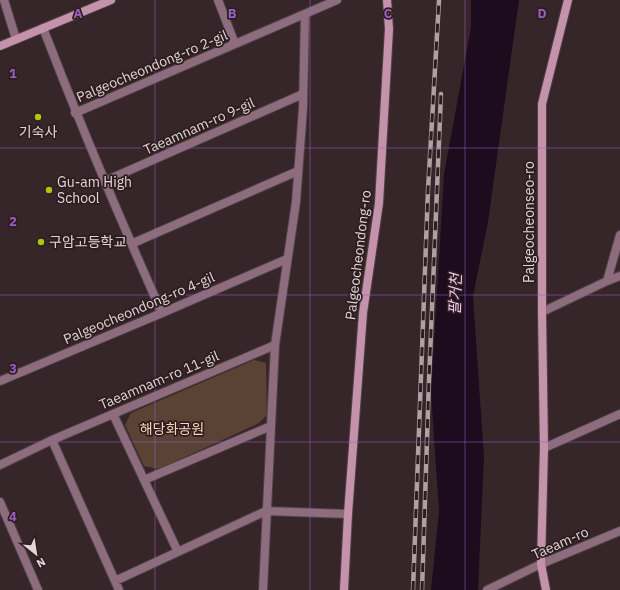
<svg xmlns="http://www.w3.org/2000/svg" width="620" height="590" font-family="'IBM Plex Sans','Noto Sans KR',sans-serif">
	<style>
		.green { fill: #5a4335 }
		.water { fill: #1d0c1e }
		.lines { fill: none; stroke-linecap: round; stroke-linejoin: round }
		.minor-casing { stroke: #524245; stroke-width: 10 }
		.secondary-casing { stroke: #524245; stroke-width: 10 }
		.minor { stroke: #8d6d7d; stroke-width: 8 }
		.secondary { stroke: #c592ac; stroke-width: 8 }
		.rail-casing { stroke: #aea1a3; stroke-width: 4.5 }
		.rail { stroke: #2d1d1f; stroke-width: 3; stroke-dasharray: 9; stroke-linecap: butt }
		.grid { fill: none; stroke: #9a5fc6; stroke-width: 1; stroke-opacity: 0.55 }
		.poi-dot { fill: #aac716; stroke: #2d1d1f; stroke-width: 1.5 }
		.labels { text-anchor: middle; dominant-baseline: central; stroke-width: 3.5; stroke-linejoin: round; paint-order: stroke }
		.street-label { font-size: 14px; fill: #e1d5d7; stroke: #2d1d1f }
		.poi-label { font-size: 14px; fill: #e1d5d7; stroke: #2d1d1f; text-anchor: start }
		.park-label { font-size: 14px; fill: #fed4ba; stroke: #2d1d1f }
		.water-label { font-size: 15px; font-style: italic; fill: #f3c9f4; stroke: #2d1d1f }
		.grid-label { font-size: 13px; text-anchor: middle; font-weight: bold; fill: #9a5fc6; stroke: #2d1d1f; stroke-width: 3.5; stroke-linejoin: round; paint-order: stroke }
	</style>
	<rect width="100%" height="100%" fill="#372629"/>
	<path class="green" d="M254,360L266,363L267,415L259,423L159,469L144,466L125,425L131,413Z"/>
	<path class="water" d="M471,0H519L488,222L473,296L484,457L478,590H431L439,511L431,393L444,174L471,27Z"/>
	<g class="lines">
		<defs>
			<path id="minor" d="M4,0L16,39
				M218,0L235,44
				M43,28C80,124 120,219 162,313
				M75,113L337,0
				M105,181L303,94
				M131,244L298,171
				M607,281L620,235
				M542,312L607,281L620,276
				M0,381L162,313L287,259
				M113,414L178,552
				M52,440L119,590
				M544,448L620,414
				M0,465L52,440L275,345
				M144,480L271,426
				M0,502L38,590
				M115,581L266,511L348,514
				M263,590L275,345L296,202L303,108L305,14
				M487,590L541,564L620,531"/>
			<path id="secondary" d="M0,46L111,0
				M344,590L348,514L363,313L379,203L389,29L387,0
				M546,590L541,564L544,448L542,312V104L568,0"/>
		</defs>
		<use href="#minor" class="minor-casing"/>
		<use href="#secondary" class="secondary-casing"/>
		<use href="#minor" class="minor"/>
		<use href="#secondary" class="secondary"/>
		<defs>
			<path id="rail" d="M413,590L428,190L439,0
				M422,590L429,380L441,94"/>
		</defs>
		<use href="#rail" class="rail-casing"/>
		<use href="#rail" class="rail"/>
	</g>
	<path class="grid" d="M155,0V590M310,0V590M465,0V590M0,148H620M0,295H620M0,442H620"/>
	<g class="poi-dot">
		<circle cx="38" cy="117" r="4"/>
		<circle cx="49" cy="190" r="4"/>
		<circle cx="41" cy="242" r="4"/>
	</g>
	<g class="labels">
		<g class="street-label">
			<text transform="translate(152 66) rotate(-23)">Palgeocheondong-ro 2-gil</text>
			<text transform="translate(199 126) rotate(-24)">Taeamnam-ro 9-gil</text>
			<text transform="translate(529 222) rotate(-90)">Palgeocheonseo-ro</text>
			<text transform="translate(358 255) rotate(-83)">Palgeocheondong-ro</text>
			<text transform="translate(139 308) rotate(-23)">Palgeocheondong-ro 4-gil</text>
			<text transform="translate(159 380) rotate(-23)">Taeamnam-ro 11-gil</text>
			<text transform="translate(560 543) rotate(-24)">Taeam-ro</text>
		</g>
		<g class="poi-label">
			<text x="38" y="132" text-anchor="middle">기숙사</text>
			<text x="57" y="182">Gu-am High<tspan x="57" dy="16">School</tspan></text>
			<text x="49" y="242">구암고등학교</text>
		</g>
		<g class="park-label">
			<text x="172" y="429">해당화공원</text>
		</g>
		<g class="water-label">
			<text transform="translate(455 294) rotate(-88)">팔거천</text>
		</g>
	</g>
	<g class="grid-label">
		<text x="78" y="18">A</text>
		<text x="232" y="18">B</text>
		<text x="388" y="18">C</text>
		<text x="542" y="18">D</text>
		<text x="13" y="78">1</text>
		<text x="13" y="226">2</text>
		<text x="13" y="373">3</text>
		<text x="13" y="521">4</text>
	</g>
	<g transform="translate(36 554) rotate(150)" stroke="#2d1d1f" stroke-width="3" paint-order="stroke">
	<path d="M0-3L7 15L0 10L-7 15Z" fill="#e1d5d7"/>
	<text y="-6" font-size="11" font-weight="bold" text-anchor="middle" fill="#e1d5d7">N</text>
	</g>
</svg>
